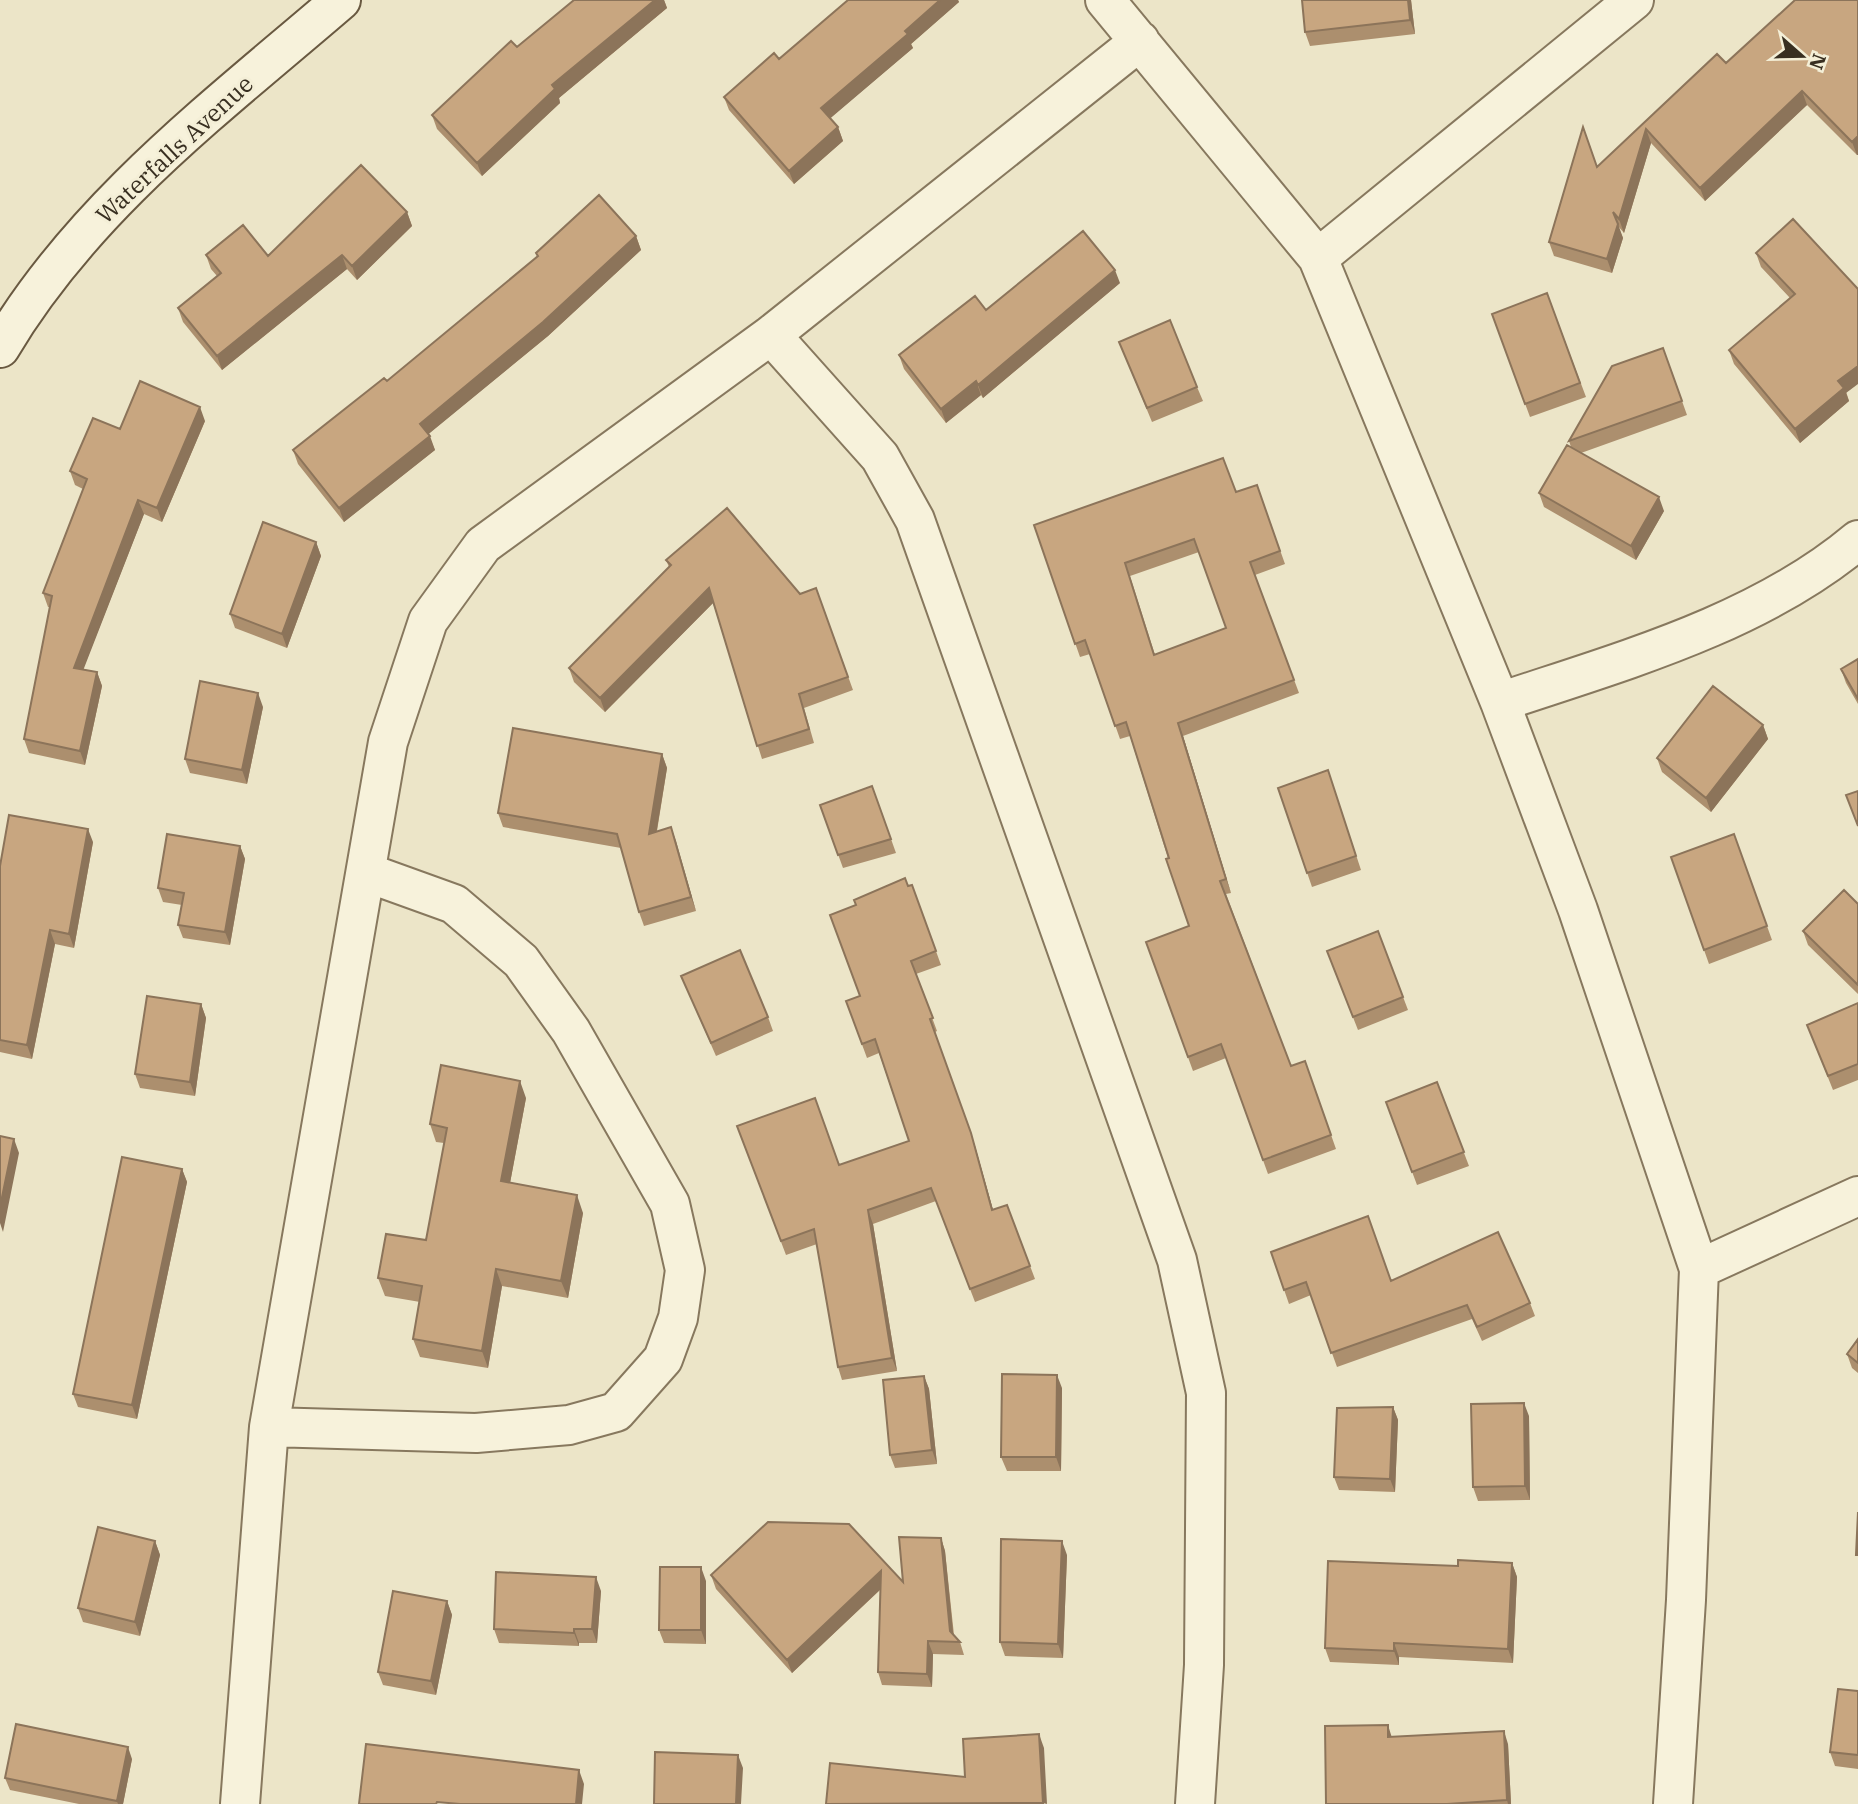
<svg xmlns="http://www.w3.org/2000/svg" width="1858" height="1804" font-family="'IBM Plex Serif',serif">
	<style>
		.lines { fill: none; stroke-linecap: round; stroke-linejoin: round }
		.minor-casing { stroke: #87785e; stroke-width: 42 }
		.secondary-casing { stroke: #695941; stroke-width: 42 }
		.minor { stroke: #f7f2db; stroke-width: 38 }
		.secondary { stroke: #f7f2db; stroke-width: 38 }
		.wall { fill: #ac8f6e; fill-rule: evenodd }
		.shaded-wall { fill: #8c745a }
		.building { fill: #c8a680; stroke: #8c745a; stroke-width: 2; fill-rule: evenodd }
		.labels { text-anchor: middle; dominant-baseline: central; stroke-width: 6; stroke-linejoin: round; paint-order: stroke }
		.street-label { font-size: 24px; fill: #382f21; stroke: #f4efd7 }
	</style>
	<rect width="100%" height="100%" fill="#ece5c8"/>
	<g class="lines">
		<defs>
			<path id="minor" d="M1105,0L1318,258L1500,702L1578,910L1699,1269L1686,1600L1673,1804
				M1318,258L1634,0
				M771,335L880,457L915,520L1177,1260L1206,1393L1204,1665L1195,1804
				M1500,702C1622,661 1758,624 1858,540
				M1699,1269L1858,1196
				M269,1427L476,1433L569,1425L616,1412L663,1359L678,1318L685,1270L670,1204L571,1031L521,961L454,904L368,873
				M240,1804L269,1427L388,742L428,621L483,545L771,335L1140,41"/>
			<path id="secondary" d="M0,348C84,206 218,106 341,0"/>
		</defs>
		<use href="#minor" class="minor-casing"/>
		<use href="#secondary" class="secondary-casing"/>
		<use href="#minor" class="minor"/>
		<use href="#secondary" class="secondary"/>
	</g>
	<path class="wall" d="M574,0H664L667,8L559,98L560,103L482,176L437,129L432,115Z
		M848,0H958L959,2L911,44L913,48L830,118L838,127L843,141L794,184L729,110L724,97L779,59Z
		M1302,0H1411L1415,34L1310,46L1305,32Z
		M1858,0L1857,155L1807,105L1705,201L1651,143L1624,233L1618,226L1623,238L1612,273L1554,256L1549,242L1597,167L1726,63Z
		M407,212L412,226L357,280L347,269L222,370L183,322L178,308L217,276L211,269L206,255L268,256Z
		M1793,219L1849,401L1800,443L1734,364L1729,350L1790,298L1761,267L1756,253Z
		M636,236L641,250L548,336L428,434L435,450L344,522L298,464L293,450L387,381L537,257L536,253Z
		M1120,283L983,398L981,395L946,423L904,369L899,355L986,310Z
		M1547,293L1586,397L1530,417L1492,314Z
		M1119,342L1197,387L1203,401L1152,422Z
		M1663,348L1687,415L1581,453L1664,511L1636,560L1544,507L1539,493L1571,447L1569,441Z
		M205,421L162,522L144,514L83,669L97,672L102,686L85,765L29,753L24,739L50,607H48L43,593L83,489L75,485L70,471L120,429Z
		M1257,485L1285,564L1255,575L1299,693L1183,736L1231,893L1226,894L1291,1066L1305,1061L1336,1149L1268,1174L1226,1058L1193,1071L1146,942L1189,926L1130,736L1120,739L1090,654L1080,657L1034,525L1236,492ZM1199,552L1226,628L1155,655L1130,576Z
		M316,542L321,556L287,648L235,628L230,614Z
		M666,560L800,594L816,588L853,690L804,708L814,743L762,759L713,603L605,712L574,682L569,668L669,567Z
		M1858,659V704L1846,683L1841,669Z
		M263,707L247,784L190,773L185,759Z
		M1763,725L1768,739L1711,812L1662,772L1657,758Z
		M662,754L667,768L657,831L671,827L696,911L644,926L639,912L621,848L503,827L498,813Z
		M1328,770L1361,870L1312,887L1278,788Z
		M872,786L896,853L843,868L820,805Z
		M1734,834L1772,940L1709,964L1671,857Z
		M93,842L74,948L55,944L32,1059L0,1052V866Z
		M240,846L245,859L230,945L183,938L178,925L182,905L163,902L158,888Z
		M912,885L941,965L916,974L937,1031L935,1032L975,1146L993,1210L1007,1205L1035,1279L975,1302L936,1201L873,1224L897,1371L842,1380L838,1367L817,1244L786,1255L737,1126L839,1165L909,1141L879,1053L867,1058L846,1001L860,996L856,905Z
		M1858,904V994L1808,945L1803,931Z
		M1378,931L1408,1010L1358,1030L1332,964Z
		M681,976L768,1017L773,1031L716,1056Z
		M1858,1003V1080L1833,1090L1807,1025Z
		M201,1004L206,1018L195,1096L140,1088L135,1074Z
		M1437,1082L1469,1166L1417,1185L1386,1102Z
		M526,1098L510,1183L583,1213L568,1298L502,1286L488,1368L420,1357L413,1339L420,1302L385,1296L378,1278L426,1240L444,1143L436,1142L430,1124Z
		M182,1169L187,1182L137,1419L78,1407L73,1394Z
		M1271,1252L1392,1281L1530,1303L1535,1316L1482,1341L1472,1319L1337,1367L1311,1295L1289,1304Z
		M1858,1339V1373L1852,1368L1847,1354Z
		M924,1376L929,1389L937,1464L895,1468L890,1455Z
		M1062,1388L1061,1471H1007L1001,1457Z
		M1393,1407L1398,1420L1395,1492L1339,1490L1334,1477Z
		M1529,1416L1530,1500L1478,1501L1473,1487Z
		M941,1538L945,1551L954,1635L960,1642L964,1655L933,1654L932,1687L882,1685L878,1672L880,1590L792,1673L716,1589L711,1575L903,1582Z
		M155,1541L160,1555L140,1636L83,1622L78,1608Z
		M1067,1555L1063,1658L1005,1656L1000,1642Z
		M1512,1563L1517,1577L1513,1663L1399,1657V1665L1330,1662L1325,1648L1458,1566Z
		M706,1581V1644L664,1643L659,1630Z
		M601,1591L597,1643H579V1646L499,1643L494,1629Z
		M447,1601L452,1615L436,1695L383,1685L378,1672Z
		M1858,1691V1769L1835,1766L1830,1752Z
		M1392,1737L1508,1744L1511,1804H1326Z
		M132,1759L123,1804H79L10,1790L5,1778Z"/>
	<path class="shaded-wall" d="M655,0H664L667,8L559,98L560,103L482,176L477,163L552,85Z
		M940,0H958L959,2L911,44L913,48L826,122L821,108L905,31Z
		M1408,0H1411L1415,34L1410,20Z
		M1802,91L1807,105L1705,201L1700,188Z
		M838,127L843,141L794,184L789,171Z
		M1646,129L1651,143L1624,233L1619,219Z
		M1858,136V155H1857L1852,142Z
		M407,212L412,226L357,280L352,266Z
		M1618,224L1623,238L1612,273L1607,259Z
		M636,236L641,250L548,336L425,437L420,424Z
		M342,255L347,269L222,370L217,356Z
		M1115,270L1120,283L983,398L978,385Z
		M1858,366V384L1846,393L1849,401L1800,443L1795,429L1838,381Z
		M976,381L981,395L946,423L941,409Z
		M200,407L205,421L162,522L157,508Z
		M430,436L435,450L344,522L339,508Z
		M1659,497L1664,511L1636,560L1631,546Z
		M138,500L144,514L79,681L74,668Z
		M316,542L321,556L287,648L282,634Z
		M709,588L714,602L605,712L600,698Z
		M97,672L102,686L85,765L80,751Z
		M258,693L263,707L247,784L242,770Z
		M1178,723L1183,736L1231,893L1226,879Z
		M1763,725L1768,739L1711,812L1706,798Z
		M662,754L667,768L654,847L649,834Z
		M671,827L676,841L696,911L691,897Z
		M88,829L93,842L74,948L69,934Z
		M240,846L245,859L230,945L225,932Z
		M50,930L55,944L32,1059L27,1045Z
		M201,1004L206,1018L195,1096L190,1082Z
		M935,1032L975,1146L997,1224Z
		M520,1081L526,1098L507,1199L501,1181Z
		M14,1139L19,1153L3,1232L0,1223V1207Z
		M182,1169L187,1182L137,1419L132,1405Z
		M577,1195L583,1213L568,1298L561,1281Z
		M868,1210L873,1224L897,1371L892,1358Z
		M496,1269L502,1286L488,1368L482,1351Z
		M1057,1375L1062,1388L1061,1471L1056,1457Z
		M924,1376L929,1389L937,1464L932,1450Z
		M1524,1403L1529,1416L1530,1500L1525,1486Z
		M1393,1407L1398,1420L1395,1492L1390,1479Z
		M941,1538L945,1551L954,1642L950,1631Z
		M155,1541L160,1555L140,1636L135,1622Z
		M1062,1541L1067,1555L1063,1658L1058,1644Z
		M1512,1563L1517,1577L1513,1663L1508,1649Z
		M701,1567L706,1581V1644L701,1630Z
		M881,1571L886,1584L792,1673L787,1660Z
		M596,1577L601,1591L597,1643L592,1629Z
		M447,1601L452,1615L436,1695L431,1681Z
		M574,1629L579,1643V1646L574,1633Z
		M928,1641L933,1654L932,1687L927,1674Z
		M1394,1643L1399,1657V1665L1394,1651Z
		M1388,1725L1392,1738L1388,1737Z
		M1504,1731L1508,1744L1511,1804H1508L1507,1800Z
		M1039,1734L1044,1748L1047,1804L1043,1803Z
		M128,1747L132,1759L123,1804H118L117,1801Z
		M738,1755L743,1768L741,1804H736Z
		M579,1770L584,1784L582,1804H576Z"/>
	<path class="building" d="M574,0H655L552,85L555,89L477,163L432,115L511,41L517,47Z
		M848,0H940L905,31L908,34L821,108L838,127L789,171L724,97L774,53L779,59Z
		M1302,0H1408L1410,20L1305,32Z
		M1795,0H1858V136L1852,142L1802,91L1700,188L1646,129L1619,219L1613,212L1618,224L1607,259L1549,242L1583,127L1597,167L1717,54L1726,63Z
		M361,165L407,212L352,266L342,255L217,356L178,308L221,273L206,255L243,225L268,256Z
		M599,195L636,236L543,322L420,424L430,436L339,508L293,450L384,378L387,381L538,256L536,253Z
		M1793,219L1858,289V366L1838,381L1844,388L1795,429L1729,350L1795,294L1756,253Z
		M1083,231L1115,270L978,385L976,381L941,409L899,355L975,296L986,310Z
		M1547,293L1580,383L1525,404L1492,314Z
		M1170,320L1197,387L1147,408L1119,342Z
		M1663,348L1682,401L1569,441L1612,366Z
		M140,381L200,407L157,508L138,500L74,668L97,672L80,751L24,739L52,596L43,593L87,479L70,471L93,418L120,429Z
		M1567,445L1659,497L1631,546L1539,493Z
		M1223,458L1236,492L1257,485L1280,551L1250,562L1294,680L1178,723L1226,879L1220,881L1291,1066L1305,1061L1331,1135L1263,1160L1221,1044L1188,1057L1146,942L1189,926L1166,859L1169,858L1126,722L1115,726L1085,640L1075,644L1034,525ZM1194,539L1226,628L1154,655L1125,563Z
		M727,508L800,594L816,588L848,677L799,694L809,729L757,746L709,588L600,698L569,668L671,565L666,560Z
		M263,522L316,542L282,634L230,614Z
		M1858,659V699L1841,669Z
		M200,681L258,693L242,770L185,759Z
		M1713,686L1763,725L1706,798L1657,758Z
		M513,728L662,754L649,834L671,827L691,897L639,912L617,834L498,813Z
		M1328,770L1356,856L1307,873L1278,788Z
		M872,786L891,839L838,855L820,805Z
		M1858,791V826L1846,795Z
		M9,815L88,829L69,934L50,930L27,1045L0,1040V866Z
		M167,834L240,846L225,932L178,925L184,893L158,888Z
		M1734,834L1767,926L1704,950L1671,857Z
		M905,878L908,886L912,885L936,951L911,961L933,1018L930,1019L971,1133L992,1210L1007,1205L1030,1266L970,1289L931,1188L868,1210L892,1358L838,1367L814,1229L781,1241L737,1126L815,1098L839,1165L909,1141L875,1039L862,1044L846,1001L860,996L830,915L856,905L854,900Z
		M1844,890L1858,904V985L1803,931Z
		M1378,931L1403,997L1353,1017L1327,951Z
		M740,950L768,1017L711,1043L681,976Z
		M147,996L201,1004L190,1082L135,1074Z
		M1858,1003V1064L1828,1076L1807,1025Z
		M441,1065L520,1081L501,1181L577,1195L561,1281L496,1269L482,1351L413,1339L422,1286L378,1278L386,1234L426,1240L447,1128L430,1124Z
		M1437,1082L1464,1152L1412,1172L1386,1102Z
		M0,1136L14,1139L0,1207Z
		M122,1157L182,1169L132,1405L73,1394Z
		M1368,1216L1391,1281L1498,1232L1530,1303L1477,1327L1467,1305L1331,1353L1306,1282L1284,1290L1271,1252Z
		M1858,1339V1363L1847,1354Z
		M1002,1374L1057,1375L1056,1457H1001Z
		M924,1376L932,1450L890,1455L883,1380Z
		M1524,1403L1525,1486L1473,1487L1471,1404Z
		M1393,1407L1390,1479L1334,1477L1337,1408Z
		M1858,1512V1555H1856Z
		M768,1522L849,1524L903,1582L899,1537L941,1538L950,1631L960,1642L928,1641L927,1674L878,1672L881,1571L787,1660L711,1575Z
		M98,1527L155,1541L135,1622L78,1608Z
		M1001,1539L1062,1541L1058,1644L1000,1642Z
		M1458,1560L1512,1563L1508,1649L1394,1643V1651L1325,1648L1328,1561L1458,1566Z
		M660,1567H701V1630H659Z
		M496,1572L596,1577L592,1629H574V1633L494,1629Z
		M393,1591L447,1601L431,1681L378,1672Z
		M1838,1689L1858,1691V1755L1830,1752Z
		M16,1724L128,1747L117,1801L5,1778Z
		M1388,1725V1737L1504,1731L1507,1800L1447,1804H1326L1325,1726Z
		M1039,1734L1043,1803L826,1804L830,1763L965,1777L963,1739Z
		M366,1744L579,1770L576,1804H460L437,1802L436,1804H359Z
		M655,1752L738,1755L736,1804H654Z"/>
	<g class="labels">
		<g class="street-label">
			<text transform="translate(174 149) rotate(-43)">Waterfalls Avenue</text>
		</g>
	</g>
	<g transform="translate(1802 56) rotate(110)" stroke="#f4efd7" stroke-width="5" paint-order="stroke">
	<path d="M0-5L12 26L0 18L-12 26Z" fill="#382f21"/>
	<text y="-10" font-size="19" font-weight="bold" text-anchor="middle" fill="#382f21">N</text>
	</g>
</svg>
